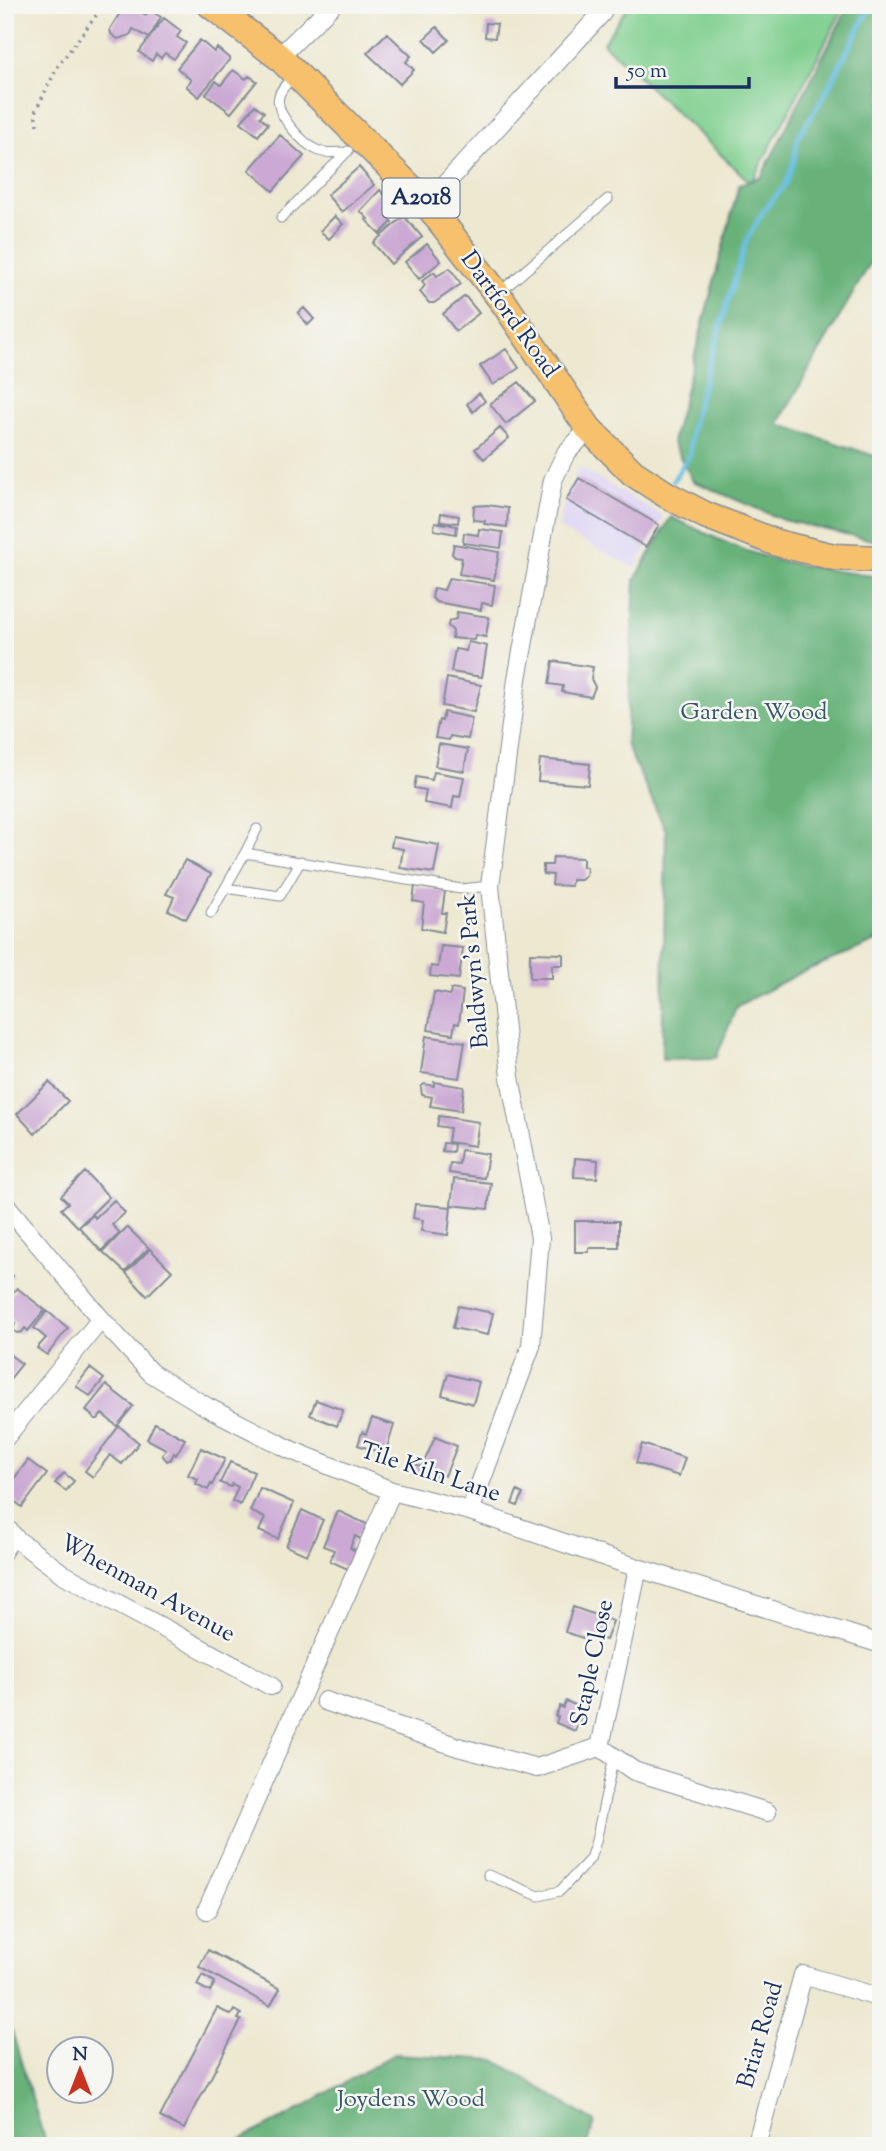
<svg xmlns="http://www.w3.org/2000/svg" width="886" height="2151" font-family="'Sorts Mill Goudy',serif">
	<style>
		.built { fill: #ded5f5 }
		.green { fill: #7fcf8f; stroke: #4d7f76; stroke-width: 2 }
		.forest { fill: #67b27a; stroke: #41706c; stroke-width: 2 }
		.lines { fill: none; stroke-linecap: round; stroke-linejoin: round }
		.stream { stroke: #63bde0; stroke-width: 5 }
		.building { fill: #cba9d4 }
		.lane-casing { stroke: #848c97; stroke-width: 11 }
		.street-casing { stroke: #848c97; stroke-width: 20 }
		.primary-casing { stroke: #848c97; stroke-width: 29 }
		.path { stroke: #848c97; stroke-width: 3.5; stroke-dasharray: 2 5; stroke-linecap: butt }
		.lane { stroke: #fff; stroke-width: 9 }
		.street { stroke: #fff; stroke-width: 18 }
		.primary { stroke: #f7c06c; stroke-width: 26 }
		.labels { text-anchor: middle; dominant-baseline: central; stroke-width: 5; stroke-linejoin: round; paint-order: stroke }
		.shield { fill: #f6f6f2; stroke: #5d6b8a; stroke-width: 2 }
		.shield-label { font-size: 23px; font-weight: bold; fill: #1b2f5e }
		.street-label { font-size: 24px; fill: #1b2f5e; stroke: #f6f6f2 }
		.park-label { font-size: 24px; fill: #34576a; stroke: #f6f6f2 }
	</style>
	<rect width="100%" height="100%" fill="#f6f6f2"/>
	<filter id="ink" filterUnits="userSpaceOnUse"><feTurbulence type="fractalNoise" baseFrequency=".0143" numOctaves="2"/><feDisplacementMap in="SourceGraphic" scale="14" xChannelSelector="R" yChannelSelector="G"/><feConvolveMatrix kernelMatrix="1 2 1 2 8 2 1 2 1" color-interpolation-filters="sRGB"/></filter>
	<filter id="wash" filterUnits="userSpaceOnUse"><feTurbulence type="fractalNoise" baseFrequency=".00686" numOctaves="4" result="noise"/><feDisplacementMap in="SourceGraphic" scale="28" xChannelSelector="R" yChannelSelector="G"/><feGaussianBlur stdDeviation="1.57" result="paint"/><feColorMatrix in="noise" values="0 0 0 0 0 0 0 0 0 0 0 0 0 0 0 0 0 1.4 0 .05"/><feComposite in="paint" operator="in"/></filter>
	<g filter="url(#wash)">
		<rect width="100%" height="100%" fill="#ede8d0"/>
		<path class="built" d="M579,467L664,517L635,568L558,528L565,500Z"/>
		<path class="green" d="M629,5H845L751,183L603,43Z"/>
		<path class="forest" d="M849,5H881V260L876,253L778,424L881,458V539L872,540L783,520L693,481L672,442L739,185L761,177Z
			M671,517C704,532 737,550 773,559C808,568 845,572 881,577V939L798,974L737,1006L716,1058L662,1059L666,831L626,744L635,580Z
			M5,2008L46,2145L49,2146H5Z
			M394,2054L495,2060L595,2122L587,2146H227L293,2113Z"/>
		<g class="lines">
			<path class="stream" d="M673,481L690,454L691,431L699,398L746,241L764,210L785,185L793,165L798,137L823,98L871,5"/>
		</g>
		<g id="blocks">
			<path class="building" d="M125,5L146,15L149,10L161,17L149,38L133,29L130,35L118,39L111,34L110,29Z
				M164,18L181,31L177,37L186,43L174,59L165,53L161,58L156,54L152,61L139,52Z
				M486,23L497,24L495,38L485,37Z
				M437,27L449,40L436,52L424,39Z
				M387,33L411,56L406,62L414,70L400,84L367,53Z
				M200,40L214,52L217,48L230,59L199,97L186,86L191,80L177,68Z
				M233,70L246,79L249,76L257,81L231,113L206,94L216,81L221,85Z
				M255,105L264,112L260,117L268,124L258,136L241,122Z
				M280,135L304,156L273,191L249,170Z
				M359,167L374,185L342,212L327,195Z
				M380,190L396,207L387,217L392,222L380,234L366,220L368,219L360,211Z
				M335,216L343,224L329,239L320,231Z
				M404,216L422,237L391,264L373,243Z
				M427,244L441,261L419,279L405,262Z
				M450,268L461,284L434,303H429L420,292L425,285L422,281L434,272L437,276Z
				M465,296L479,313L456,331L443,314Z
				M304,308L314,319L308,325L298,313Z
				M506,349L519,368L493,385L480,366Z
				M519,382L535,401L506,424L490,404Z
				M479,393L485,401L473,412L467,404Z
				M500,428L509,438L484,459L475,449Z
				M579,478L659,525L646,547L566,500Z
				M487,505L508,508L507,527L484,524L485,521L473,520L474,506Z
				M441,513L459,516L458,523L440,521Z
				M435,522L457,526L456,534L434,530Z
				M479,529L503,532L501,548L463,543L464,533L478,535Z
				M454,544L499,552L494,580L459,574L462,558L455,557L452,554Z
				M449,578L495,585L492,605L482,603L481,610L436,602L432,598L434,588L444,590Z
				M457,612L489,617L486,637L475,635L474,640L452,638L453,631L448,626L449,621L456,619Z
				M468,642L487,646L482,677L451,672L455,649L466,651Z
				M553,661L593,667L591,679L595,687L591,697L562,692L563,686L549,684Z
				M447,678L481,685L474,712L442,706Z
				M444,712L472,718L468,739L450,736L449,740L435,738L439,720L442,721Z
				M439,744L468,749L464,771L435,766Z
				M540,759L590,764L588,785L538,781Z
				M434,772L464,777L460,797L454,796L452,808L424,803L426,790L414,788L416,777L432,780Z
				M393,837L439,845L434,873L400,868L403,849L391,847Z
				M553,857L583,858V867H587L586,876L581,880H572L571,886L552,885L553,875L543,874V865H552Z
				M185,860L211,874L186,919L168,910L174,897L166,894Z
				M415,886L445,891L442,913H446L443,932L421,928L424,903L413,901Z
				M441,946L463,948L459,979L430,976L431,966L438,967Z
				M530,953L563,954V965H552V978H530Z
				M451,989L463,991L459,1024L455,1023L453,1034L428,1030L434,992L450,995Z
				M426,1036L465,1042L459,1078L421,1073Z
				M49,1082L68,1101L35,1134L17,1114Z
				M434,1082L464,1087L461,1111L430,1106L432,1097L422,1095L421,1087L424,1084L434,1086Z
				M439,1116L479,1122L475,1146L448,1142L450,1128L437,1126Z
				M443,1143L454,1144L453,1152L442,1151Z
				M461,1150L488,1154L484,1178L449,1173L450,1163L459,1164Z
				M575,1158L598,1160L597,1178L574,1177Z
				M85,1172L109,1197L78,1227L61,1209L68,1203L61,1196Z
				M454,1179L491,1183L488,1209L451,1205Z
				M114,1200L125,1213L112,1225L120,1233L101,1251L79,1227L93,1215L95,1218Z
				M415,1204L451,1207L448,1235L421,1231L423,1220L413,1218Z
				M575,1221H619V1248H589V1252H575Z
				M127,1227L149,1248L125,1272L103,1252Z
				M150,1249L172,1271L147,1296L126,1273Z
				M5,1266L13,1276L5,1282Z
				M17,1288L45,1310L28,1331L25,1328L22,1332L17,1333L13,1330L15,1323L5,1315V1302Z
				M458,1306L493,1313L488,1335L453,1328Z
				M47,1311L68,1328L47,1355L37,1348L46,1338L34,1328Z
				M5,1351L22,1364L5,1385Z
				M90,1368L104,1379L90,1396L76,1386Z
				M448,1374L479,1382L473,1404L442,1395Z
				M106,1385L133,1406L117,1426L102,1414L98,1419H95L86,1410Z
				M316,1400L343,1410L337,1426L310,1415Z
				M372,1418L394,1425L385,1454L358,1445L362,1432L366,1434Z
				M155,1423L185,1439L176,1455L174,1453L171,1459L167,1461L162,1455L166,1449L147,1439Z
				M119,1426L139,1443L122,1464L110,1455L93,1477L85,1471Z
				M435,1437L457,1446L445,1476L438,1473L434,1481L412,1472L416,1464L422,1467Z
				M642,1444L685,1458L679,1476L636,1463Z
				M201,1448L225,1459L212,1485L211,1484L208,1490L196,1484L198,1479L188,1475Z
				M28,1460L47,1474L22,1507L5,1494V1491Z
				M230,1462L254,1472L240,1505L232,1501L238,1487L232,1484L231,1487L220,1483Z
				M64,1473L74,1481L66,1491L55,1483Z
				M260,1488L294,1503L278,1539L259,1531L265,1518L250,1511Z
				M517,1491L523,1494L518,1506L512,1504Z
				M302,1510L323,1520L307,1555L286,1546Z
				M338,1511L369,1525L363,1540L355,1536L350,1548L358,1552L350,1570L330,1561L334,1550L323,1546Z
				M573,1607L613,1621L606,1640L586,1633L585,1639L565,1632Z
				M566,1701L584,1709L575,1731L556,1723L558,1717L555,1716L560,1706L563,1708Z
				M208,1950L280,1989L270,2006L199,1967Z
				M202,1975L215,1982L210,1992L197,1985Z
				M217,2008L231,2015L234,2010L241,2014L238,2019L241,2020L184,2129L160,2117Z"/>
		</g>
	</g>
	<g filter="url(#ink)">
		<use href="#blocks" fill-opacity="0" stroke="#848c97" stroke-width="2"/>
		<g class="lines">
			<defs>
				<path id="lane" d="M295,75C289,81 281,88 279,96C274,114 304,145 319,151C327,154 338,152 346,152
					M281,218L348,151
					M499,293L608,199
					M245,853L257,829
					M225,888L280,896L301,861
					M211,913L245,853L461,889L490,886
					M5,1556L16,1539
					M488,1875L539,1896L560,1891L590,1859L596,1841L614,1756"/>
				<path id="street" d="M279,57L332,5
					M427,204L602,13L603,5
					M5,1204L101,1319L151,1373L207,1407L291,1450L392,1491L470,1511L638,1568L881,1644
					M5,1438L101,1319
					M470,1511L531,1346L540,1238L510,1077L490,886L517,679L553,480L566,453L589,429
					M5,1526L16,1539L63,1574L271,1686
					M325,1701L458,1747L537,1768L600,1747
					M600,1747L638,1568
					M600,1747L634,1771L767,1812
					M207,1910L392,1491
					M756,2146L803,1975L881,1998"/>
				<path id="primary" d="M211,5L279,57L427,204L504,303L589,429L633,473L667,495L705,515L777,543L834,557L881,559"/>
			</defs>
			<use href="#lane" class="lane-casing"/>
			<use href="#street" class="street-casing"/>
			<use href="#primary" class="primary-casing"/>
			<path class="path" d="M37,125L35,112L58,66L104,5"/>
			<use href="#lane" class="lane"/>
			<use href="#street" class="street"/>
			<use href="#primary" class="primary"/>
		</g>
	</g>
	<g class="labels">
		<rect class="shield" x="382.5" y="178.5" width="77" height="39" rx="5"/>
		<g class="shield-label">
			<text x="421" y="198">A2018</text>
		</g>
		<g class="street-label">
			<text transform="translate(509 315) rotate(54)">Dartford Road</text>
			<text transform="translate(475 971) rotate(-95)">Baldwyn's Park</text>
			<text transform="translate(430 1473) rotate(18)">Tile Kiln Lane</text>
			<text transform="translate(147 1589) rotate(29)">Whenman Avenue</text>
			<text transform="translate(593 1663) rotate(-78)">Staple Close</text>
			<text transform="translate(761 2035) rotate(-74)">Briar Road</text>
		</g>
		<g class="park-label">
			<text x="754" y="713">Garden Wood</text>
			<text x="411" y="2100">Joydens Wood</text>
		</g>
	</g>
	<rect width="886" height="2151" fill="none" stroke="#f6f6f2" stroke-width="28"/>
	<g transform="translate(80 2070)"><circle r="33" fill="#f6f6f2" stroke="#9ea6b7" stroke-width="2"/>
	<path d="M0-5L12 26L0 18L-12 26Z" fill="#c8321e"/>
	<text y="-10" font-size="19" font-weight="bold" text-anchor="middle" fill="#1b2f5e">N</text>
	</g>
	<path d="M616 77v10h133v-10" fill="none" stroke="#1b2f5e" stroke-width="3.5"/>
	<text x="627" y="77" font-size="21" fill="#1b2f5e" stroke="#f6f6f2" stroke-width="5" paint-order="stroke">50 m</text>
</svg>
